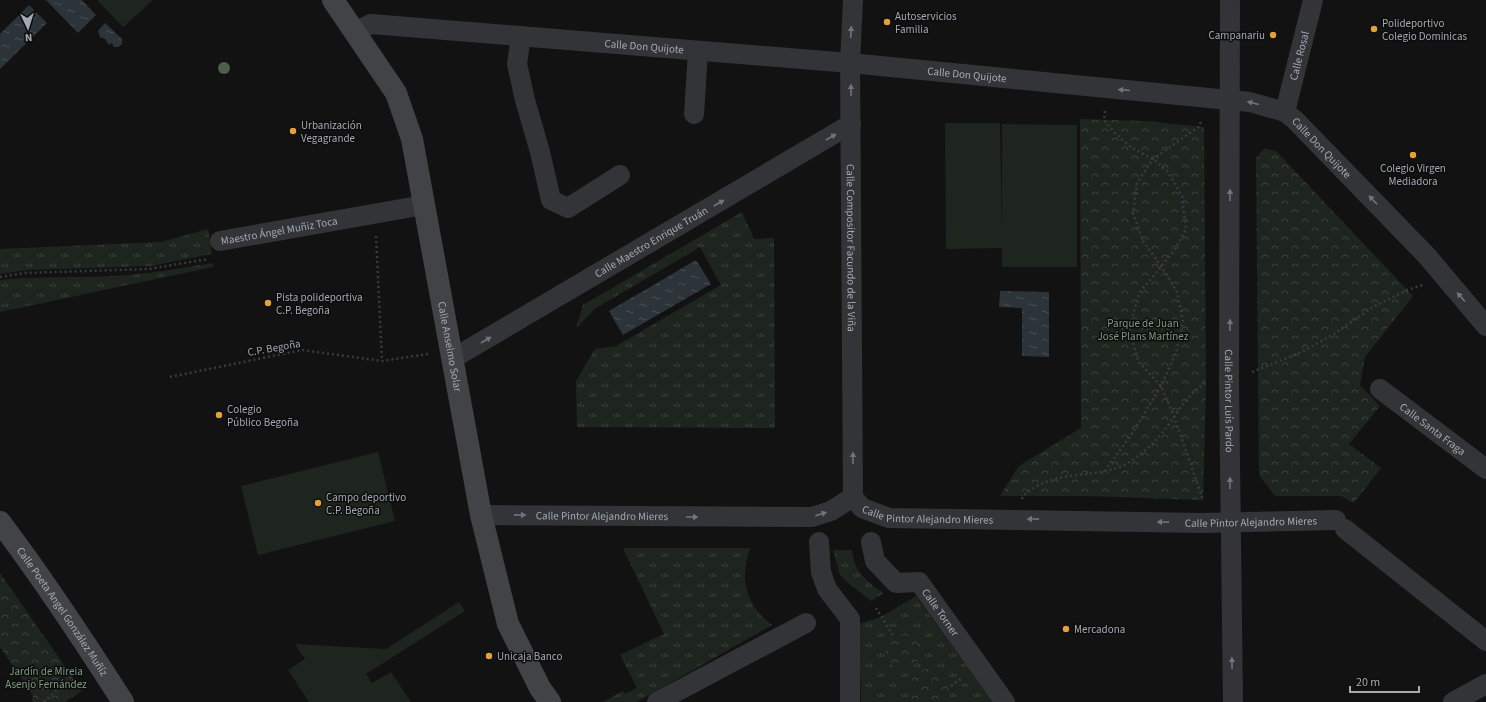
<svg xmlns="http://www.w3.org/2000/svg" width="1486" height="702" font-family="'Source Sans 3',sans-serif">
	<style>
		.grass { fill: url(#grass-tufts) }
		.forest { fill: url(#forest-crowns) }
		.garden { fill: #1e251f }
		.water { fill: url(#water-ripples) }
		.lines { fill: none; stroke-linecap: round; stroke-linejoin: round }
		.path { stroke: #393b3e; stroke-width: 2.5; stroke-dasharray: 2 3; stroke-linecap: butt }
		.street { stroke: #333438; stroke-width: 20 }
		.secondary { stroke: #414347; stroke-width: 22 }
		.tree { fill: #4c5e4d }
		.oneway { fill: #71747b }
		.poi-dot { fill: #e3a239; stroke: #0d0d0e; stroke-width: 1.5 }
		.labels { text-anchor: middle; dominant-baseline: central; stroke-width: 3; stroke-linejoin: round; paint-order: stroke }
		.poi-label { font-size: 11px; fill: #a4a9b2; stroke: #0d0d0e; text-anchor: start }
		.street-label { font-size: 11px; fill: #a4a9b2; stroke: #0d0d0e }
		.park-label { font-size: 11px; fill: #7c9c7d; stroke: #0d0d0e }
	</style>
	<defs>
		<pattern id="grass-tufts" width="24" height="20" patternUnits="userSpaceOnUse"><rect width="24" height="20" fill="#1e251f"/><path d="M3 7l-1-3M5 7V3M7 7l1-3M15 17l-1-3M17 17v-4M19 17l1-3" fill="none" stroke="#3c423d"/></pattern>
		<pattern id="forest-crowns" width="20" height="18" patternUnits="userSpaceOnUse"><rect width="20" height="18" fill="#1e251f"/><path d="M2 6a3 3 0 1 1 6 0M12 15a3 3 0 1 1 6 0" fill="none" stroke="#3c423d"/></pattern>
		<pattern id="water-ripples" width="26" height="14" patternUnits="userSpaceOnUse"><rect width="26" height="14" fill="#2c343a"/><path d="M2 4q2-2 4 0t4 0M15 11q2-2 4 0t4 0" fill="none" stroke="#484f54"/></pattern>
	</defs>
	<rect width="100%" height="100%" fill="#121213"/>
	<path class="grass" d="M742,212L754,239L774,238L775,428L577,427L576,381L595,349L616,346L721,285L700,247L596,308L576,328L583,305Z
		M208,229L212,254L150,266L28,270L0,274V249L161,242Z
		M213,263V267L0,312V280C39,276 78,278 116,276C149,274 181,268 213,263Z
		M623,548H750C747,557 745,567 745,576C744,594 758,616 772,625L637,702H603L623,691L625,694L637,688L620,655L664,634Z
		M833,550H852C854,572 867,582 884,593L871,601L848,583L840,575Z
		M916,596L993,702H861L859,624L881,617Z"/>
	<path class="forest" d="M1080,119L1145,121L1204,127L1206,383L1203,500L1089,496H1000L1019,466L1081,428Z
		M1264,149L1276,151L1413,296L1365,357L1360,385L1380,406L1349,444L1381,468L1354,503L1341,496H1275L1259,475L1256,158Z
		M0,573L82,691L65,702H32L33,696L0,647Z
		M886 652a17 17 0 1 1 34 0a17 17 0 1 1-34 0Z
		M925,669C946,669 956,682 948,702H911C904,687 911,676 925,669Z"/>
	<path class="garden" d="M97,0H153L123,27Z
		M945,123H1000L1002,237V124L1077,125V267H1002V248L946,249Z
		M378,452L395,521L258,555L241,486Z
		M459,602L465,611L366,674L372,683L391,672L411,702H309L288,670L305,659L295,644L386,649Z"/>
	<path class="water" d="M46,0H82L96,15L78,33Z
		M29,5L47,23L0,69V34Z
		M105,23L122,39V44L118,47H114L112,43L109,45L105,39L100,37L98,31Z
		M696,260L711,284L623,335L609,311Z
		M1000,291L1049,292V357L1022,356V308L999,307Z"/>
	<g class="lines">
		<path class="path" d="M1105,111L1104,120L1115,133L1132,148L1153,159L1168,172L1182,196L1186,229L1174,251L1140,292L1129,327L1138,361L1161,386L1174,416L1203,500
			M376,236L382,361
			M0,277L25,273L148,269L208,259
			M1252,372L1302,352L1334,334L1373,307L1407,290L1423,285
			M170,377L302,350L382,361L428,354
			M1105,471L1133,432L1161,386L1176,353L1183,321L1177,292L1161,266L1143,241L1133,213L1137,183L1153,159L1200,126L1201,120
			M1022,499L1023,496C1055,467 1093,481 1126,464C1140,456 1153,444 1163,432C1177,415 1187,393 1207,382
			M876,608L894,637
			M951,686L962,678
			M44,702L74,674"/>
		<g class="street">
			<path id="s1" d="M853,0L850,63L853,497"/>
			<path id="s2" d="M1230,0L1229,382L1233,702"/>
			<path id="s3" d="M355,32L371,24L850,63L1250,102L1285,112L1295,120L1427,256L1486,326"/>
			<path d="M521,36L517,64L525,100L540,152L551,200L568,208L620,175"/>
			<path id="s4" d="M1285,112L1313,0"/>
			<path d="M694,114L698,51"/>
			<path id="s5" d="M220,241L424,205"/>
			<path id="s6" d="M452,359L851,124"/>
			<path id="s7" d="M1380,389L1486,469"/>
			<path id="s8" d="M853,497L862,508L889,518L1203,523L1336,520"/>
			<path id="s9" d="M481,515L812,517L831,511L853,497"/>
			<path d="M1345,529L1486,641"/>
			<path d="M819,542L821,572L827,589L850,619V702"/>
			<path id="s10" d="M871,542L875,561L896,583L919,582L1005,702"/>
			<path d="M657,702L806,623"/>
			<path d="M1453,702L1486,684"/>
		</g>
		<g class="secondary">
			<path id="s11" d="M333,0L396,93L412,139L481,515L508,624L540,688L550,702"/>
			<path id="s12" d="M0,522C44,580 84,641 123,702"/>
		</g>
	</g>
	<circle class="tree" cx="224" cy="68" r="6"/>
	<defs><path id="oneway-solid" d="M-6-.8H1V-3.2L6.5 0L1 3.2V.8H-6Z"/></defs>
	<g class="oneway">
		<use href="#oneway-solid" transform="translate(851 32) rotate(-87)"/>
		<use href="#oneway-solid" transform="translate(851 90) rotate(-90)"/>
		<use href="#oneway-solid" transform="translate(1124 90) rotate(-175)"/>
		<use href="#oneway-solid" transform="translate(1253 103) rotate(-166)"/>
		<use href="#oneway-solid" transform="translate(831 137) rotate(-31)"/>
		<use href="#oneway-solid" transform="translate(1230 195) rotate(-90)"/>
		<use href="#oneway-solid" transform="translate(1373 200) rotate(-134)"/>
		<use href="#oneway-solid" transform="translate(719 203) rotate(-30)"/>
		<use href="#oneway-solid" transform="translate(1461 297) rotate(-131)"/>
		<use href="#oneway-solid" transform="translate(1230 325) rotate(-90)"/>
		<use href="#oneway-solid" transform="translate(486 340) rotate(-30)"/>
		<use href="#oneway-solid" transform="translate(853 458) rotate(-90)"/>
		<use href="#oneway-solid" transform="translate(1230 483) rotate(-90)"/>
		<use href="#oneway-solid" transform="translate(821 514) rotate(-18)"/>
		<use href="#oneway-solid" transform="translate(520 515) rotate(1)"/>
		<use href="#oneway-solid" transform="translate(692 517)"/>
		<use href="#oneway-solid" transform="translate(1033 519) rotate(-179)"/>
		<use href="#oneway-solid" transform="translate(1163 522) rotate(-179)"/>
		<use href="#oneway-solid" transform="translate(1232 663) rotate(-91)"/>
	</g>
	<g class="poi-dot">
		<circle cx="887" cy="22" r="4"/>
		<circle cx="1374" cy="29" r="4"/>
		<circle cx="1273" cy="35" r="4"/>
		<circle cx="293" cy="131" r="4"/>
		<circle cx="1413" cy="155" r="4"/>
		<circle cx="268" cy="303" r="4"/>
		<circle cx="219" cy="415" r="4"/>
		<circle cx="318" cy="503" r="4"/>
		<circle cx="1066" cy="629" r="4"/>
		<circle cx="489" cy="656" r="4"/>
	</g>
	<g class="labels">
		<g class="poi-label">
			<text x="895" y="16">Autoservicios<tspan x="895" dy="13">Familia</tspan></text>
			<text x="1382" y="23">Polideportivo<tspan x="1382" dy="13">Colegio Dominicas</tspan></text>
			<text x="1265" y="35" text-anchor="end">Campanariu</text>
			<text x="301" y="125">Urbanización<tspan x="301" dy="13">Vegagrande</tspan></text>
			<text x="1413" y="168" text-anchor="middle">Colegio Virgen<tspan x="1413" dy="13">Mediadora</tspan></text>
			<text x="276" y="297">Pista polideportiva<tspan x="276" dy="13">C.P. Begoña</tspan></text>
			<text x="227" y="409">Colegio<tspan x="227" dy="13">Público Begoña</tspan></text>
			<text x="326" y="497">Campo deportivo<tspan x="326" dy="13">C.P. Begoña</tspan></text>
			<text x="1074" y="629">Mercadona</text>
			<text x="497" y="656">Unicaja Banco</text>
		</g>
		<g class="street-label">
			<text stroke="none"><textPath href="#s3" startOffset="292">Calle Don Quijote</textPath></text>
			<text stroke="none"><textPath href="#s4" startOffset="58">Calle Rosal</textPath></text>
			<text stroke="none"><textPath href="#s3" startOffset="616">Calle Don Quijote</textPath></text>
			<text stroke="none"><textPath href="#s3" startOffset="988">Calle Don Quijote</textPath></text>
			<text stroke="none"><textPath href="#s5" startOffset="60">Maestro Ángel Muñiz Toca</textPath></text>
			<text stroke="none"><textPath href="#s6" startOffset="231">Calle Maestro Enrique Truán</textPath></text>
			<text stroke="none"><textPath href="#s1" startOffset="248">Calle Compositor Facundo de la Viña</textPath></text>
			<text stroke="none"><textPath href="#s11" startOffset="372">Calle Anselmo Solar</textPath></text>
			<text transform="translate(274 348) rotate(-10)">C.P. Begoña</text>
			<text stroke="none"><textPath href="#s2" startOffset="401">Calle Pintor Luís Pardo</textPath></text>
			<text stroke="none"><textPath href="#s7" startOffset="66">Calle Santa Fraga</textPath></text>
			<text stroke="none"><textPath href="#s8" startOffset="81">Calle Pintor Alejandro Mieres</textPath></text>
			<text stroke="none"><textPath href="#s9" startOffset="121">Calle Pintor Alejandro Mieres</textPath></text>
			<text stroke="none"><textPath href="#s8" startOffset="405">Calle Pintor Alejandro Mieres</textPath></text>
			<text stroke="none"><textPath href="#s12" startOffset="109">Calle Poeta Angel González Muñíz</textPath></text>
			<text stroke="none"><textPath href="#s10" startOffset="110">Calle Torner</textPath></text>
		</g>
		<g class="park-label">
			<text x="1143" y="323">Parque de Juan<tspan x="1143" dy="13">José Plans Martínez</tspan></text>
			<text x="46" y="671">Jardín de Mireia<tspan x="46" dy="13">Asenjo Fernández</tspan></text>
		</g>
	</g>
	<g transform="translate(28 28) rotate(176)" stroke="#0d0d0e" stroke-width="3" paint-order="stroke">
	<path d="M0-3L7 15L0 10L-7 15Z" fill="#a4a9b2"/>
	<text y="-6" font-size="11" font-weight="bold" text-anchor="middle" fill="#a4a9b2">N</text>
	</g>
	<path d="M1350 686v6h69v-6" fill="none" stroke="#a4a9b2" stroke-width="2"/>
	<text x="1356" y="686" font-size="12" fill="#a4a9b2" stroke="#0d0d0e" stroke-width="3" paint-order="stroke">20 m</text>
</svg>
